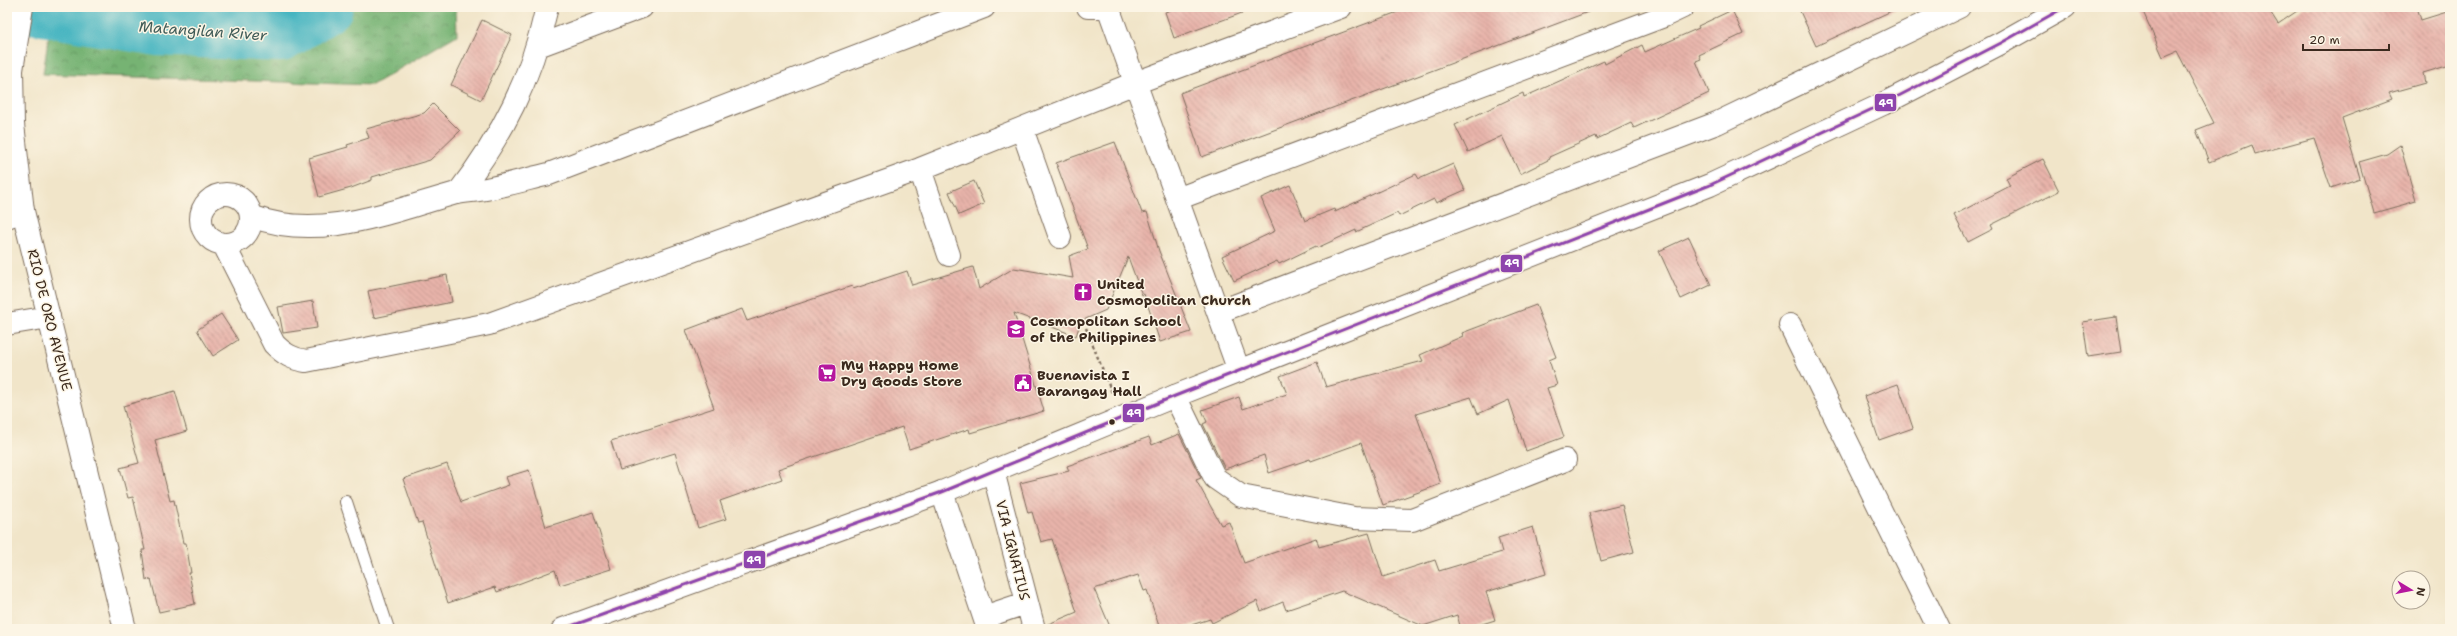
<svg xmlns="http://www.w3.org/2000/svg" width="2457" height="636" font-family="'Shantell Sans',sans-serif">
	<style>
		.forest { fill: url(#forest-crowns); stroke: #586e48 }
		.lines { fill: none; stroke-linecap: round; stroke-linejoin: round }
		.river { stroke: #47b5c1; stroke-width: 52 }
		.building { fill: url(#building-back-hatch) }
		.service-casing { stroke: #7b6b5a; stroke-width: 14 }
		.minor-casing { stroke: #7b6b5a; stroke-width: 24 }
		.tertiary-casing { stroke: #7b6b5a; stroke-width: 24 }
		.secondary-casing { stroke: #7b6b5a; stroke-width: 24 }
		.path { stroke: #7b6b5a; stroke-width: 2.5; stroke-dasharray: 3 3; stroke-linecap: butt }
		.service { stroke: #fff; stroke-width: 12 }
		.minor { stroke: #fff; stroke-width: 22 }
		.tertiary { stroke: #fff; stroke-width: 22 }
		.secondary { stroke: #fff; stroke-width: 22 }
		.bus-1-casing { stroke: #fcf5e5; stroke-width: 6 }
		.bus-1 { stroke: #8e44ad; stroke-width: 3 }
		.bus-dot { fill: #3b2a1e; stroke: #fcf5e5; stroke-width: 1.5 }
		.labels { text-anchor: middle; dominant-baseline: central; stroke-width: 3; stroke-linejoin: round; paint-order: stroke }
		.poi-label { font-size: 14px; font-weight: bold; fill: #3b2a1e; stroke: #fcf5e5; text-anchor: start }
		.street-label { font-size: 14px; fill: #3b2a1e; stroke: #fcf5e5 }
		.water-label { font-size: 15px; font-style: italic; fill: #3f5b57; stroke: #fcf5e5 }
		.line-badge { stroke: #fcf5e5; stroke-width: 1.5 }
		.badge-label { font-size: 11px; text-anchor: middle; font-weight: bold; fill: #fff }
	</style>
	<defs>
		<pattern id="forest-crowns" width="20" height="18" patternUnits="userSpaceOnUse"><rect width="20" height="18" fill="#76b373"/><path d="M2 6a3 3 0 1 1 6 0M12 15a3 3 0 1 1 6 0" fill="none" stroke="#62925e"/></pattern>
		<pattern id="building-back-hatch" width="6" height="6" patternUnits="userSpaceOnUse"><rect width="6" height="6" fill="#e8b4aa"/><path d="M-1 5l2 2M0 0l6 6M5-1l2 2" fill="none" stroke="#bd938a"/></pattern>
	</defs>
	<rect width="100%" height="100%" fill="#fcf5e5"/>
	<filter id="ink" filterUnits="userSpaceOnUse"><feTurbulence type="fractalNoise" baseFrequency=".025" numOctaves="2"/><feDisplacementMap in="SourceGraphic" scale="8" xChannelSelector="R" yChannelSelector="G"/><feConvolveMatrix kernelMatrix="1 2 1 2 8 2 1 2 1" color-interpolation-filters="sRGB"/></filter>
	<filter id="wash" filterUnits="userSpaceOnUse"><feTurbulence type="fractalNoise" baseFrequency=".012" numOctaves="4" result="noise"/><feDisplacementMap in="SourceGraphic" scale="16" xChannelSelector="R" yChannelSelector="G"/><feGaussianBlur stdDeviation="0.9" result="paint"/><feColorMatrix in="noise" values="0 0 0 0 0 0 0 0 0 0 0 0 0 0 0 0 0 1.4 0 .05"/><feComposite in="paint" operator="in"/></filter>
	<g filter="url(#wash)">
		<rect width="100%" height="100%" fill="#f1e5c9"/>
		<path class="forest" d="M53,7H456L457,35L372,85L43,74Z"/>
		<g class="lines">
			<path class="river" d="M25,7L157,30L281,36L327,7"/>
		</g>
		<g id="blocks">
			<path class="building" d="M1178,7H1250V10L1174,38L1165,12Z
				M1411,7H1595L1596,9L1202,157L1180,93Z
				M1798,7H1900L1816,46Z
				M2141,7H2267L2278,24L2303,7H2417L2421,20L2450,11V65L2423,73L2425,83L2389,93L2392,99L2342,118L2360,178L2331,188L2314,138L2255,154L2252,145L2209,162L2196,130L2214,123L2177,51L2163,57Z
				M1732,10L1743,34L1699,55L1701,59L1696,61L1709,93L1634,128L1631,123L1597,139L1596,136L1549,157L1550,159L1520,174L1502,136L1468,152L1455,125L1523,93L1524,97L1604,61L1605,64L1642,45L1645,52L1699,28L1698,26Z
				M482,20L512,35L481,100L451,85Z
				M433,104L460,131L430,160L372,177V180L351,188L319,197L309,158L348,147L347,145L369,138L366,129L424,113Z
				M1115,142L1142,213L1147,212L1159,251L1191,332L1160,342L1144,294L1142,295L1128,257L1106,310L1081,321L1076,336L1014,313L1044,411L970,433L969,429L909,449L902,427L778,469L782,479L720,501L726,519L698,528L675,453L620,470L611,441L714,408L686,330L742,309L747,321L852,286L853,289L907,271L912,285L973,267L979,289L1014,268L1073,278L1069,256L1088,249L1056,163Z
				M2400,145L2416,201L2374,213L2359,162L2387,154Z
				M2043,159L2059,191L1991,225L1993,229L1968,242L1954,215L2010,186L2006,178Z
				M1453,164L1465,190L1436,203L1434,199L1399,216L1397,213L1356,232V230L1317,248L1316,246L1279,264L1277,261L1234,281L1222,256L1275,231L1261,198L1290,185L1305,221L1334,209L1335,212L1416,174L1419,179Z
				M974,181L984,204L959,215L949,192Z
				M1689,237L1711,285L1681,299L1659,251Z
				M447,275L452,302L374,318L368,291Z
				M313,301L317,328L283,333L278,307Z
				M1536,305L1556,357L1549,360L1557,385L1547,388L1564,437L1526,451L1509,400L1478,414L1471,397L1416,414L1441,484L1383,505L1361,443L1311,461L1310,459L1269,473L1264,455L1225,469L1203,424L1207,422L1202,410L1239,397L1243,409L1287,394L1280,376L1317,362L1326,387L1423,361L1420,355L1463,336L1462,333Z
				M221,314L238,340L213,356L197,330Z
				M2116,317L2121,352L2088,357L2083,322Z
				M1898,384L1913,428L1879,440L1864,396Z
				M175,391L187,431L155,440L170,501L174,500L183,543H186L191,573H189L195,604L159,612L151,579L146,580L142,550H145L133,497L128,498L120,468L139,463L123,406Z
				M1179,434L1201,478L1196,480L1221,525L1229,522L1244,563L1316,538L1319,547L1369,533L1383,577L1435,560L1439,571L1502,552L1498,538L1533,527L1546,574L1486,592L1495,620L1466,629H1461L1457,615L1423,626L1342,591L1286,610L1283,602L1261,611L1257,601L1212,623L1210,619L1179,629H1160L1147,590L1144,591L1138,575L1094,589L1111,629H1046V625L1077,612L1052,539L1041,542L1032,512L1028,513L1020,483L1069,471L1067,466L1149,437L1152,445Z
				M447,464L461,502L509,485L506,477L529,470L546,527L593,512L611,569L560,585L555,570L497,592L495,587L448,603L422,522L418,523L403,479Z
				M1622,505L1634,552L1601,561L1589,513Z"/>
		</g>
	</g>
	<g filter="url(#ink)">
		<use href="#blocks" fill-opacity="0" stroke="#7b6b5a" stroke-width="1"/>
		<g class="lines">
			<defs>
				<path id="service" d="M346,502L388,629"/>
				<path id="minor" d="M1088,7H1098
					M1108,7L1239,371
					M538,46L642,7
					M1022,129L1060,237
					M920,169L949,255
					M458,193C503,135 531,79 547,7
					M201 219a25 25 0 1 1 50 0a25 25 0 1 1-50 0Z
					M1177,199L1664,16L1683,7
					M251,216C319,242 389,212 456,193C466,191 476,191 486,189C507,185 528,179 549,174L984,7
					M7,217L23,211
					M224,245L274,344C284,354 292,359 306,361L489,324L920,169L1135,83L1341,7
					M1218,312L1717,123L1959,7
					M7,324L49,317
					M1790,325L1939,629
					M1175,396L1215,478L1241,496L1354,518L1412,520L1565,460
					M993,471L1034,629
					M942,492L988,629
					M984,617L1026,603"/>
				<path id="tertiary" d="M22,7L12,70L13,124L23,211L125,629"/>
				<path id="secondary" d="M563,629L942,492L1175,396L1710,185L1883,104L2001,43L2065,7"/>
			</defs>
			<use href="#service" class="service-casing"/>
			<use href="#minor" class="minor-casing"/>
			<use href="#tertiary" class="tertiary-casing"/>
			<use href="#secondary" class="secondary-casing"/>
			<path class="path" d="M1086,328L1112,393"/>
			<use href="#service" class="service"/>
			<use href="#minor" class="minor"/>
			<use href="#tertiary" class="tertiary"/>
			<use href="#secondary" class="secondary"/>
			<defs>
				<path id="bus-1" d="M563,629L942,492L1175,396L1710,185L1883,104L2001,43L2065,7"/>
			</defs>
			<use href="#bus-1" class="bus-1-casing"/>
			<use href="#bus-1" class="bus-1"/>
		</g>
	</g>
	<defs>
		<symbol id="church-square" viewBox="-11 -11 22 22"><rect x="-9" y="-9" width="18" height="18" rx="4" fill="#b5179e" stroke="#fcf5e5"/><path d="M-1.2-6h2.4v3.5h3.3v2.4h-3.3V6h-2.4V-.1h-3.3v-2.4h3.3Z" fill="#fff"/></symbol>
		<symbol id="school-square" viewBox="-11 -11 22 22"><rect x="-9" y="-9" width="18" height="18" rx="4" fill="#b5179e" stroke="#fcf5e5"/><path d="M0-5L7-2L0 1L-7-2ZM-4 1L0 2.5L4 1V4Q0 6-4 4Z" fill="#fff"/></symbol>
		<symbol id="supermarket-square" viewBox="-11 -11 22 22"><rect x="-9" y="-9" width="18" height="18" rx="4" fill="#b5179e" stroke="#fcf5e5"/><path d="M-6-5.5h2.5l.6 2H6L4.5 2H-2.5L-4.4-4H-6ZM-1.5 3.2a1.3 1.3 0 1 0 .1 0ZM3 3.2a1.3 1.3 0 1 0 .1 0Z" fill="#fff"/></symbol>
		<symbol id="civic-square" viewBox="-11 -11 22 22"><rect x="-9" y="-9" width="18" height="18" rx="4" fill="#b5179e" stroke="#fcf5e5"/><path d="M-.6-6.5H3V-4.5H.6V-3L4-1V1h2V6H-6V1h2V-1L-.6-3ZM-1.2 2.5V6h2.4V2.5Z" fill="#fff"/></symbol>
	</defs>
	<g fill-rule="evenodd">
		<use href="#church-square" x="1072" y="281" width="22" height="22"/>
		<use href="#school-square" x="1005" y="318" width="22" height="22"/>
		<use href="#supermarket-square" x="816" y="362" width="22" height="22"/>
		<use href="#civic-square" x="1012" y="372" width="22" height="22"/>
	</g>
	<circle class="bus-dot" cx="1112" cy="422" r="3.5"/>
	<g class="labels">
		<g class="poi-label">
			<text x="1097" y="284">United<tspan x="1097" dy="16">Cosmopolitan Church</tspan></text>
			<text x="1030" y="321">Cosmopolitan School<tspan x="1030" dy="16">of the Philippines</tspan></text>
			<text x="841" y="365">My Happy Home<tspan x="841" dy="16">Dry Goods Store</tspan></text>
			<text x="1037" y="375">Buenavista I<tspan x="1037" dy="16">Barangay Hall</tspan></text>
		</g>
		<g class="street-label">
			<text transform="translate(50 320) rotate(76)">RIO DE ORO AVENUE</text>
			<text transform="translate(1013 550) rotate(76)">VIA IGNATIUS</text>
		</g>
		<g class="water-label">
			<text transform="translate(203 31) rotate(4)">Matangilan River</text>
		</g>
	</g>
	<g class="line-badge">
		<rect x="1874" y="93" width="23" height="19" rx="4" fill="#8e44ad"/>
		<rect x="1500" y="254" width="23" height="19" rx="4" fill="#8e44ad"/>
		<rect x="1122" y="403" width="23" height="20" rx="4" fill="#8e44ad"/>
		<rect x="743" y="550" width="23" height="19" rx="4" fill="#8e44ad"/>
	</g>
	<g class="badge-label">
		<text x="1886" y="107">49</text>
		<text x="1512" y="267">49</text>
		<text x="1134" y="417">49</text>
		<text x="754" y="564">49</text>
	</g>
	<rect width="2457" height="636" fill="none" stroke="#fcf5e5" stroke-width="24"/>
	<g transform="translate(2411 590) rotate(100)"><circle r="19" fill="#fcf5e5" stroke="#afa495"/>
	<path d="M0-3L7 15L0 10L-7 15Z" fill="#b5179e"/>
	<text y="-6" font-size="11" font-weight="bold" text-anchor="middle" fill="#3b2a1e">N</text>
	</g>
	<path d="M2303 44v6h86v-6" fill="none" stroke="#3b2a1e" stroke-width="2"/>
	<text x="2309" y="44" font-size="12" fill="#3b2a1e" stroke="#fcf5e5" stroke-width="3" paint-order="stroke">20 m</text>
</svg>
